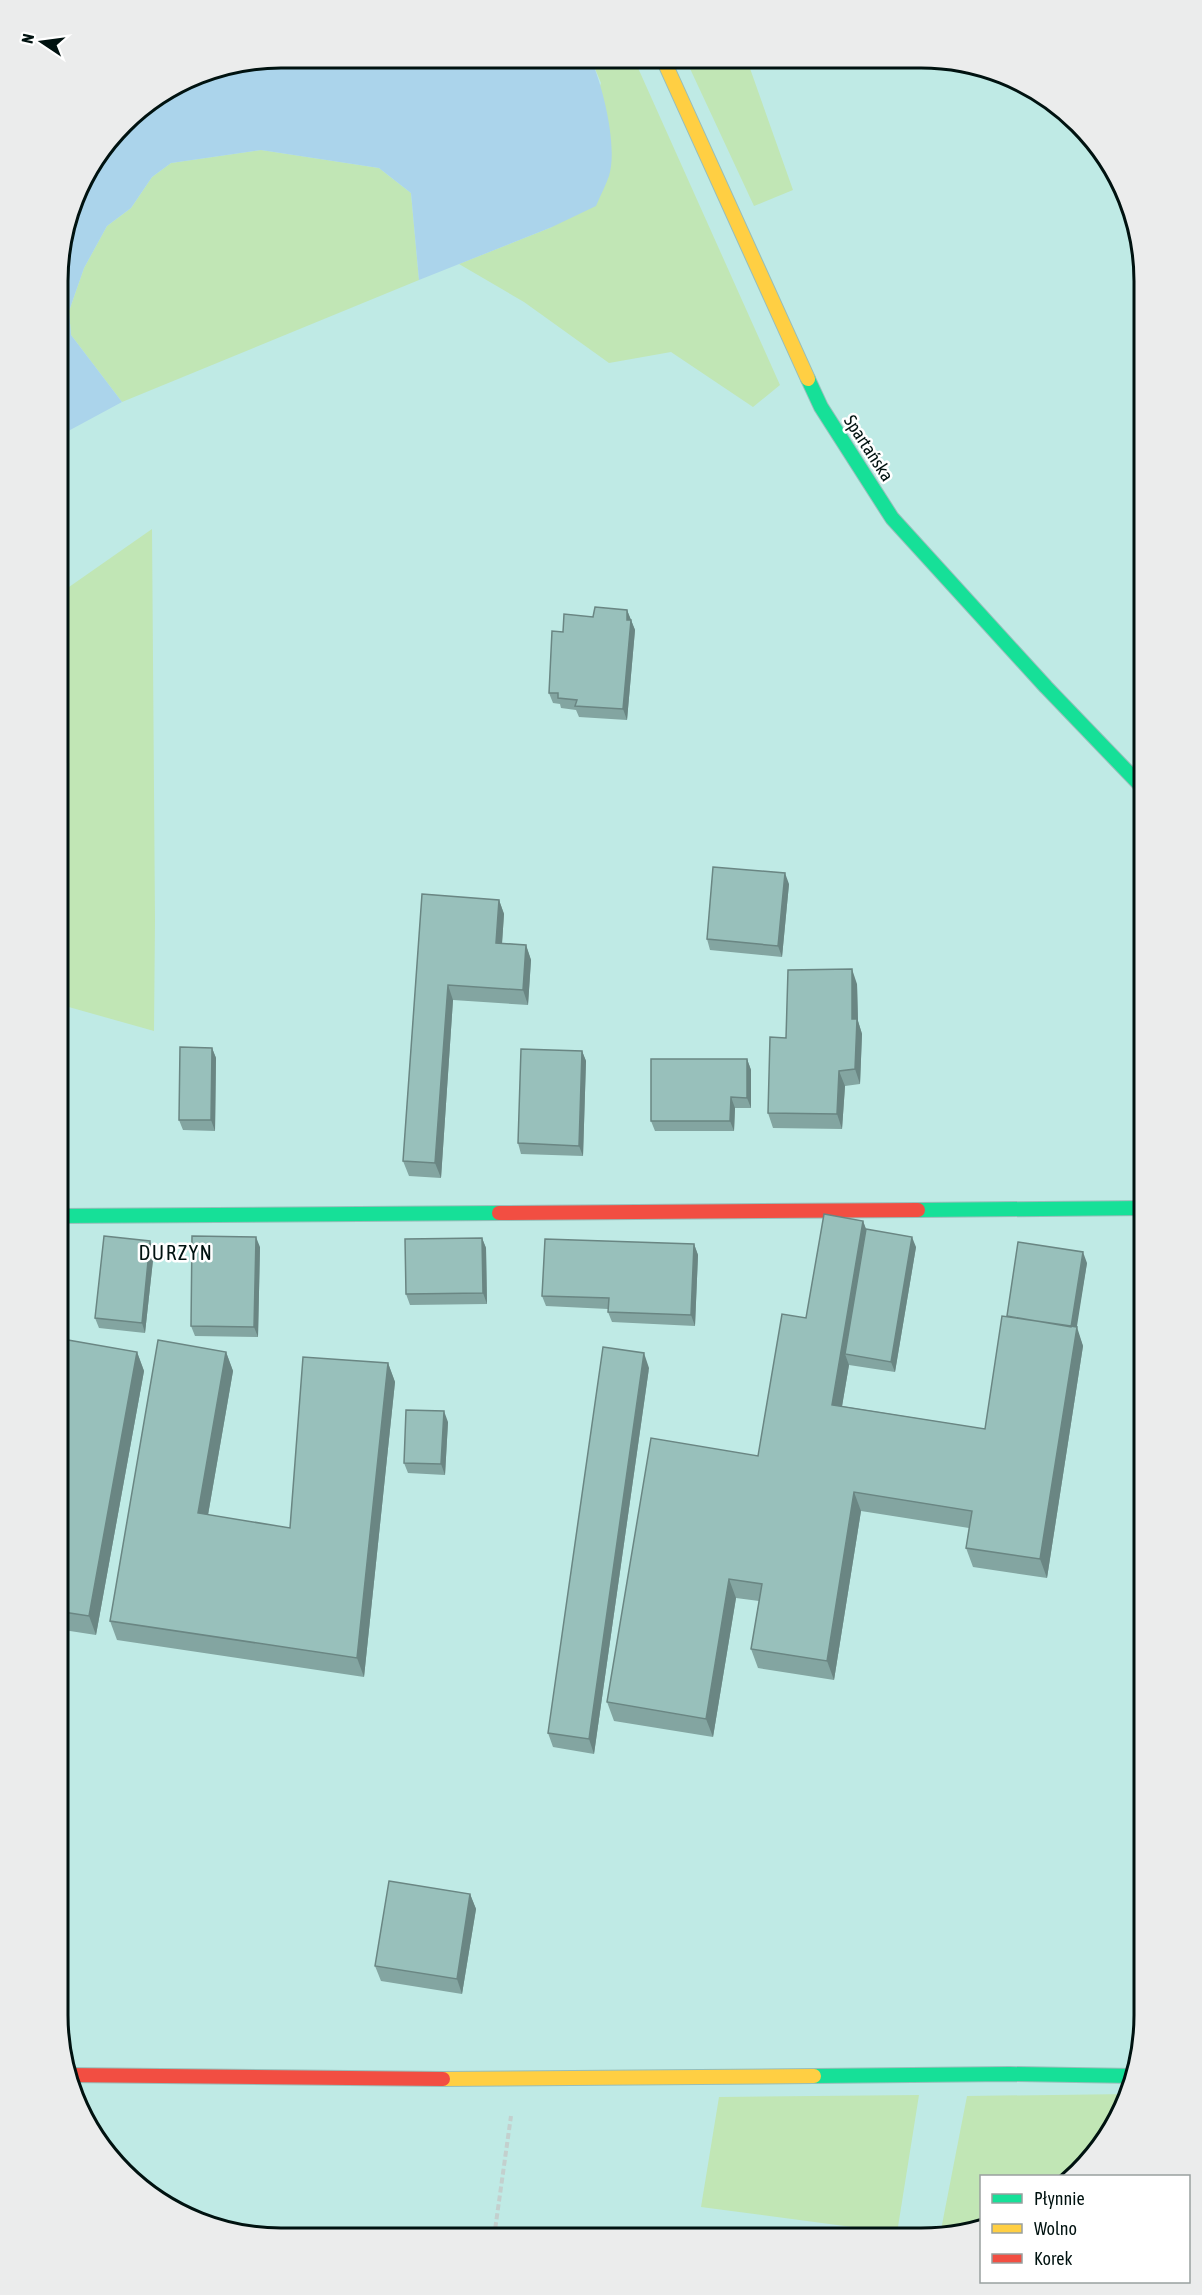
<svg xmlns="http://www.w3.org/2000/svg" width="1202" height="2295" font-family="'Asap Condensed',sans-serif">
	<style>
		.green { fill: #c1e6b5 }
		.water { fill: #abd4eb }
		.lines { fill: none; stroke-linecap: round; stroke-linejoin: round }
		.fast-casing { stroke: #97beba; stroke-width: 16 }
		.slow-casing { stroke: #97beba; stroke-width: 16 }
		.jam-casing { stroke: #97beba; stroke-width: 16 }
		.path { stroke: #c3d0ce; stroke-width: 4; stroke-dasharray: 6 3; stroke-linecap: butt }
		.fast { stroke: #16e098; stroke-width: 14 }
		.slow { stroke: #ffcf43; stroke-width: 14 }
		.jam { stroke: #f24e42; stroke-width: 14 }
		.wall { fill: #83a5a1 }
		.shaded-wall { fill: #6a8683 }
		.building { fill: #98c0bb; stroke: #6a8683; stroke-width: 1.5 }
		.labels { text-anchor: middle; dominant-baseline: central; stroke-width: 5; stroke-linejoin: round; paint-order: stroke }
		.street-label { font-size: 18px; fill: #001210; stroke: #fff }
		.quarter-label { font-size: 21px; letter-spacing: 1.5px; fill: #001210; stroke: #fff }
		.rim { fill: none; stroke: #001210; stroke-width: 3 }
	</style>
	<rect width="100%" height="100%" fill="#bfeae5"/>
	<path class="green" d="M591,59H634L780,385L753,407L671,352L609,363L524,302L459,264L552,227L601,83Z
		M686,60H747L793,190L754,206Z
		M261,150L379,168L411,193L419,280L122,402L71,335L69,311L84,268L107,226L131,208L152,177L171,163Z
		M152,529L155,920L154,1031L58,1004L59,594Z
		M1129,2094L1099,2151L1071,2176H982L981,2228L940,2235L967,2096Z
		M919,2095L897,2233L701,2207L719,2097Z"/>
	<path class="water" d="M281,57L591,59C603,87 618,147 609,176C605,187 600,196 596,206L552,227L419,280L411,193L379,168L261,150L171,163L152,177L131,208L107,226L84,268L69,311L71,335L122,402L59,436V252L80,182L133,113L196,74Z"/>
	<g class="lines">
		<defs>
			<path id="fast" d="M808,379L821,407L892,518L1046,687L1145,790
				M918,1210L1145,1208
				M58,1216L499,1213
				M814,2076L1010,2074L1134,2076"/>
			<path id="slow" d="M663,59L808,379
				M443,2079L814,2076"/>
			<path id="jam" d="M499,1213L918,1210
				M67,2075L443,2079"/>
		</defs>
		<use href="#fast" class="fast-casing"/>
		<use href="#slow" class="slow-casing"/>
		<use href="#jam" class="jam-casing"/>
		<path class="path" d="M494,2237L511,2116"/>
		<use href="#fast" class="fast"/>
		<use href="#slow" class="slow"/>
		<use href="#jam" class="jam"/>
	</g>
	<path class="wall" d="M627,610L635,630L627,720L579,717L576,710L561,708L560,704L553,703L549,693L563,632L593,617Z
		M789,884L782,957L710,950L707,939Z
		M422,894L499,900L504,914L502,943L526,945L531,960L528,1005L453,1000L441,1178L409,1176L403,1161Z
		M857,984L858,1021L862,1034L860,1084L845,1086L842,1129L773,1128L768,1113L786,1038Z
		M212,1048L216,1058L215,1131L183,1130L179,1120Z
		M582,1051L586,1061L583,1156L521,1154L518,1143Z
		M747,1059L751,1070V1108H735L734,1131H655L651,1121Z
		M863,1221L866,1229L916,1247L895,1372L849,1365L842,1406L985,1429L1007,1316L1087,1263L1076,1327L1083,1346L1047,1578L973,1567L966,1548L969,1528L861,1511L834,1680L758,1668L751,1649L759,1601L736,1598L713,1737L614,1721L607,1702L758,1456L806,1318Z
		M482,1238L486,1248L487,1304L410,1305L406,1294Z
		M694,1244L698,1255L695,1326L612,1322L608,1312V1309L546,1306L542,1296Z
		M260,1247L258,1337L195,1336L191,1326Z
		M154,1251L145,1333L99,1328L95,1318Z
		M137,1352L144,1371L96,1635L57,1629L58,1400Z
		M226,1352L233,1371L208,1515L290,1528L388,1363L395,1382L364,1677L117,1640L110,1621Z
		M649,1368L594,1754L553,1747L548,1733Z
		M448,1422L445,1475L408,1473L404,1463Z
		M470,1894L476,1909L462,1994L381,1981L375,1966Z"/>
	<path class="shaded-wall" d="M627,610L635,630L627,720L623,709Z
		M785,873L789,884L782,957L778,946Z
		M499,900L504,914L501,958L496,943Z
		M526,945L531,960L528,1005L523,990Z
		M852,969L857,984L858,1021L862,1034L860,1084L855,1069L852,1019Z
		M448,985L453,1000L441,1178L435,1163Z
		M212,1048L216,1058L215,1131L211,1120Z
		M582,1051L586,1061L583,1156L579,1146Z
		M747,1059L751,1070V1108L747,1098Z
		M839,1071L845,1086L842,1129L837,1114Z
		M731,1097L735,1108L734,1131L730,1121Z
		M863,1221L870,1240L845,1354L849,1365L839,1424L832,1405Z
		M256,1237L260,1247L258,1337L254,1327Z
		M912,1237L916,1247L895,1372L891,1362Z
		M482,1238L486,1248L487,1304L483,1293Z
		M150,1241L154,1251L145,1333L142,1323Z
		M694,1244L698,1255L695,1326L691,1315Z
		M1083,1252L1087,1263L1074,1345L1070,1334Z
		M1077,1327L1083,1346L1047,1578L1040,1559Z
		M137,1352L144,1371L96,1635L89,1616Z
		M226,1352L233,1371L205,1532L198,1513Z
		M644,1353L649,1368L594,1754L589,1739Z
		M388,1363L395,1382L364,1677L357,1658Z
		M444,1411L448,1422L445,1475L441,1464Z
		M854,1492L861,1511L834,1680L827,1661Z
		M729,1579L736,1598L713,1737L706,1719Z
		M470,1894L476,1909L462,1994L457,1979Z"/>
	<path class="building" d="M595,607L627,610V620H631L623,709L575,706L577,700L558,698V693H549L552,631L563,632L564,614L593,617Z
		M713,867L785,873L778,946L707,939Z
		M422,894L499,900L496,943L526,945L523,990L448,985L435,1163L403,1161Z
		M852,969V1019H857L855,1069L839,1071L837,1114L768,1113L770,1037L786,1038L788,970Z
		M180,1047L212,1048L211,1120H179Z
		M521,1049L582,1051L579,1146L518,1143Z
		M651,1059H747V1098L731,1097L730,1121H651Z
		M824,1214L863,1221L832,1405L985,1429L1002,1316L1077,1327L1040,1559L966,1548L972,1511L854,1492L827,1661L751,1649L762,1584L729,1579L706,1719L607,1702L651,1438L758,1456L782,1314L806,1318Z
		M866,1229L912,1237L891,1362L845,1354Z
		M104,1236L150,1241L142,1323L95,1318Z
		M192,1236L256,1237L254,1327L191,1326Z
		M482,1238L483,1293L406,1294L405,1239Z
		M545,1239L694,1244L691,1315L608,1312L609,1298L542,1296Z
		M1018,1242L1083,1252L1071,1327L1007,1316Z
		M68,1340L137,1352L89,1616L57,1611L58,1400Z
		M158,1340L226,1352L198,1513L290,1528L303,1357L388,1363L357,1658L110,1621Z
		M603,1347L644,1353L589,1739L548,1733Z
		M406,1410L444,1411L441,1464L404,1463Z
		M389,1881L470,1894L457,1979L375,1966Z
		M808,2228L867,2235V2238H807Z"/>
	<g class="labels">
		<g class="street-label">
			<text transform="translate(869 448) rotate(57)">Spartańska</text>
		</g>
		<g class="quarter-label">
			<text x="176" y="1252">DURZYN</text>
		</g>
	</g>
	<path d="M0 0H1202V2295H0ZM281 68H921A213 213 0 0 1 1134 281V2015A213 213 0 0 1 921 2228H281A213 213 0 0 1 68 2015V281A213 213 0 0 1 281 68Z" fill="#ebecec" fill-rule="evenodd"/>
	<path class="rim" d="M281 68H921A213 213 0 0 1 1134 281V2015A213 213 0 0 1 921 2228H281A213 213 0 0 1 68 2015V281A213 213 0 0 1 281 68Z"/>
	<rect x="980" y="2175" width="210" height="108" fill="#ffffff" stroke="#99a09f" stroke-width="1.5"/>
	<rect x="992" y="2194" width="30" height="9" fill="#16e098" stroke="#99a09f" stroke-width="1.5"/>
	<text x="1034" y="2205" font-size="18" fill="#001210">Płynnie</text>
	<rect x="992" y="2224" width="30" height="9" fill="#ffcf43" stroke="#99a09f" stroke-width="1.5"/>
	<text x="1034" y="2235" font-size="18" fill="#001210">Wolno</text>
	<rect x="992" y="2254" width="30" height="9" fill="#f24e42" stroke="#99a09f" stroke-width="1.5"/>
	<text x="1034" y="2265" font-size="18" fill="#001210">Korek</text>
	<g transform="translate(42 42) rotate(283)" stroke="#ffffff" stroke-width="4.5" paint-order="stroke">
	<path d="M0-4.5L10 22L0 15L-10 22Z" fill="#001210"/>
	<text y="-9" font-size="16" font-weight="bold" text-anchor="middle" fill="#001210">N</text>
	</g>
</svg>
